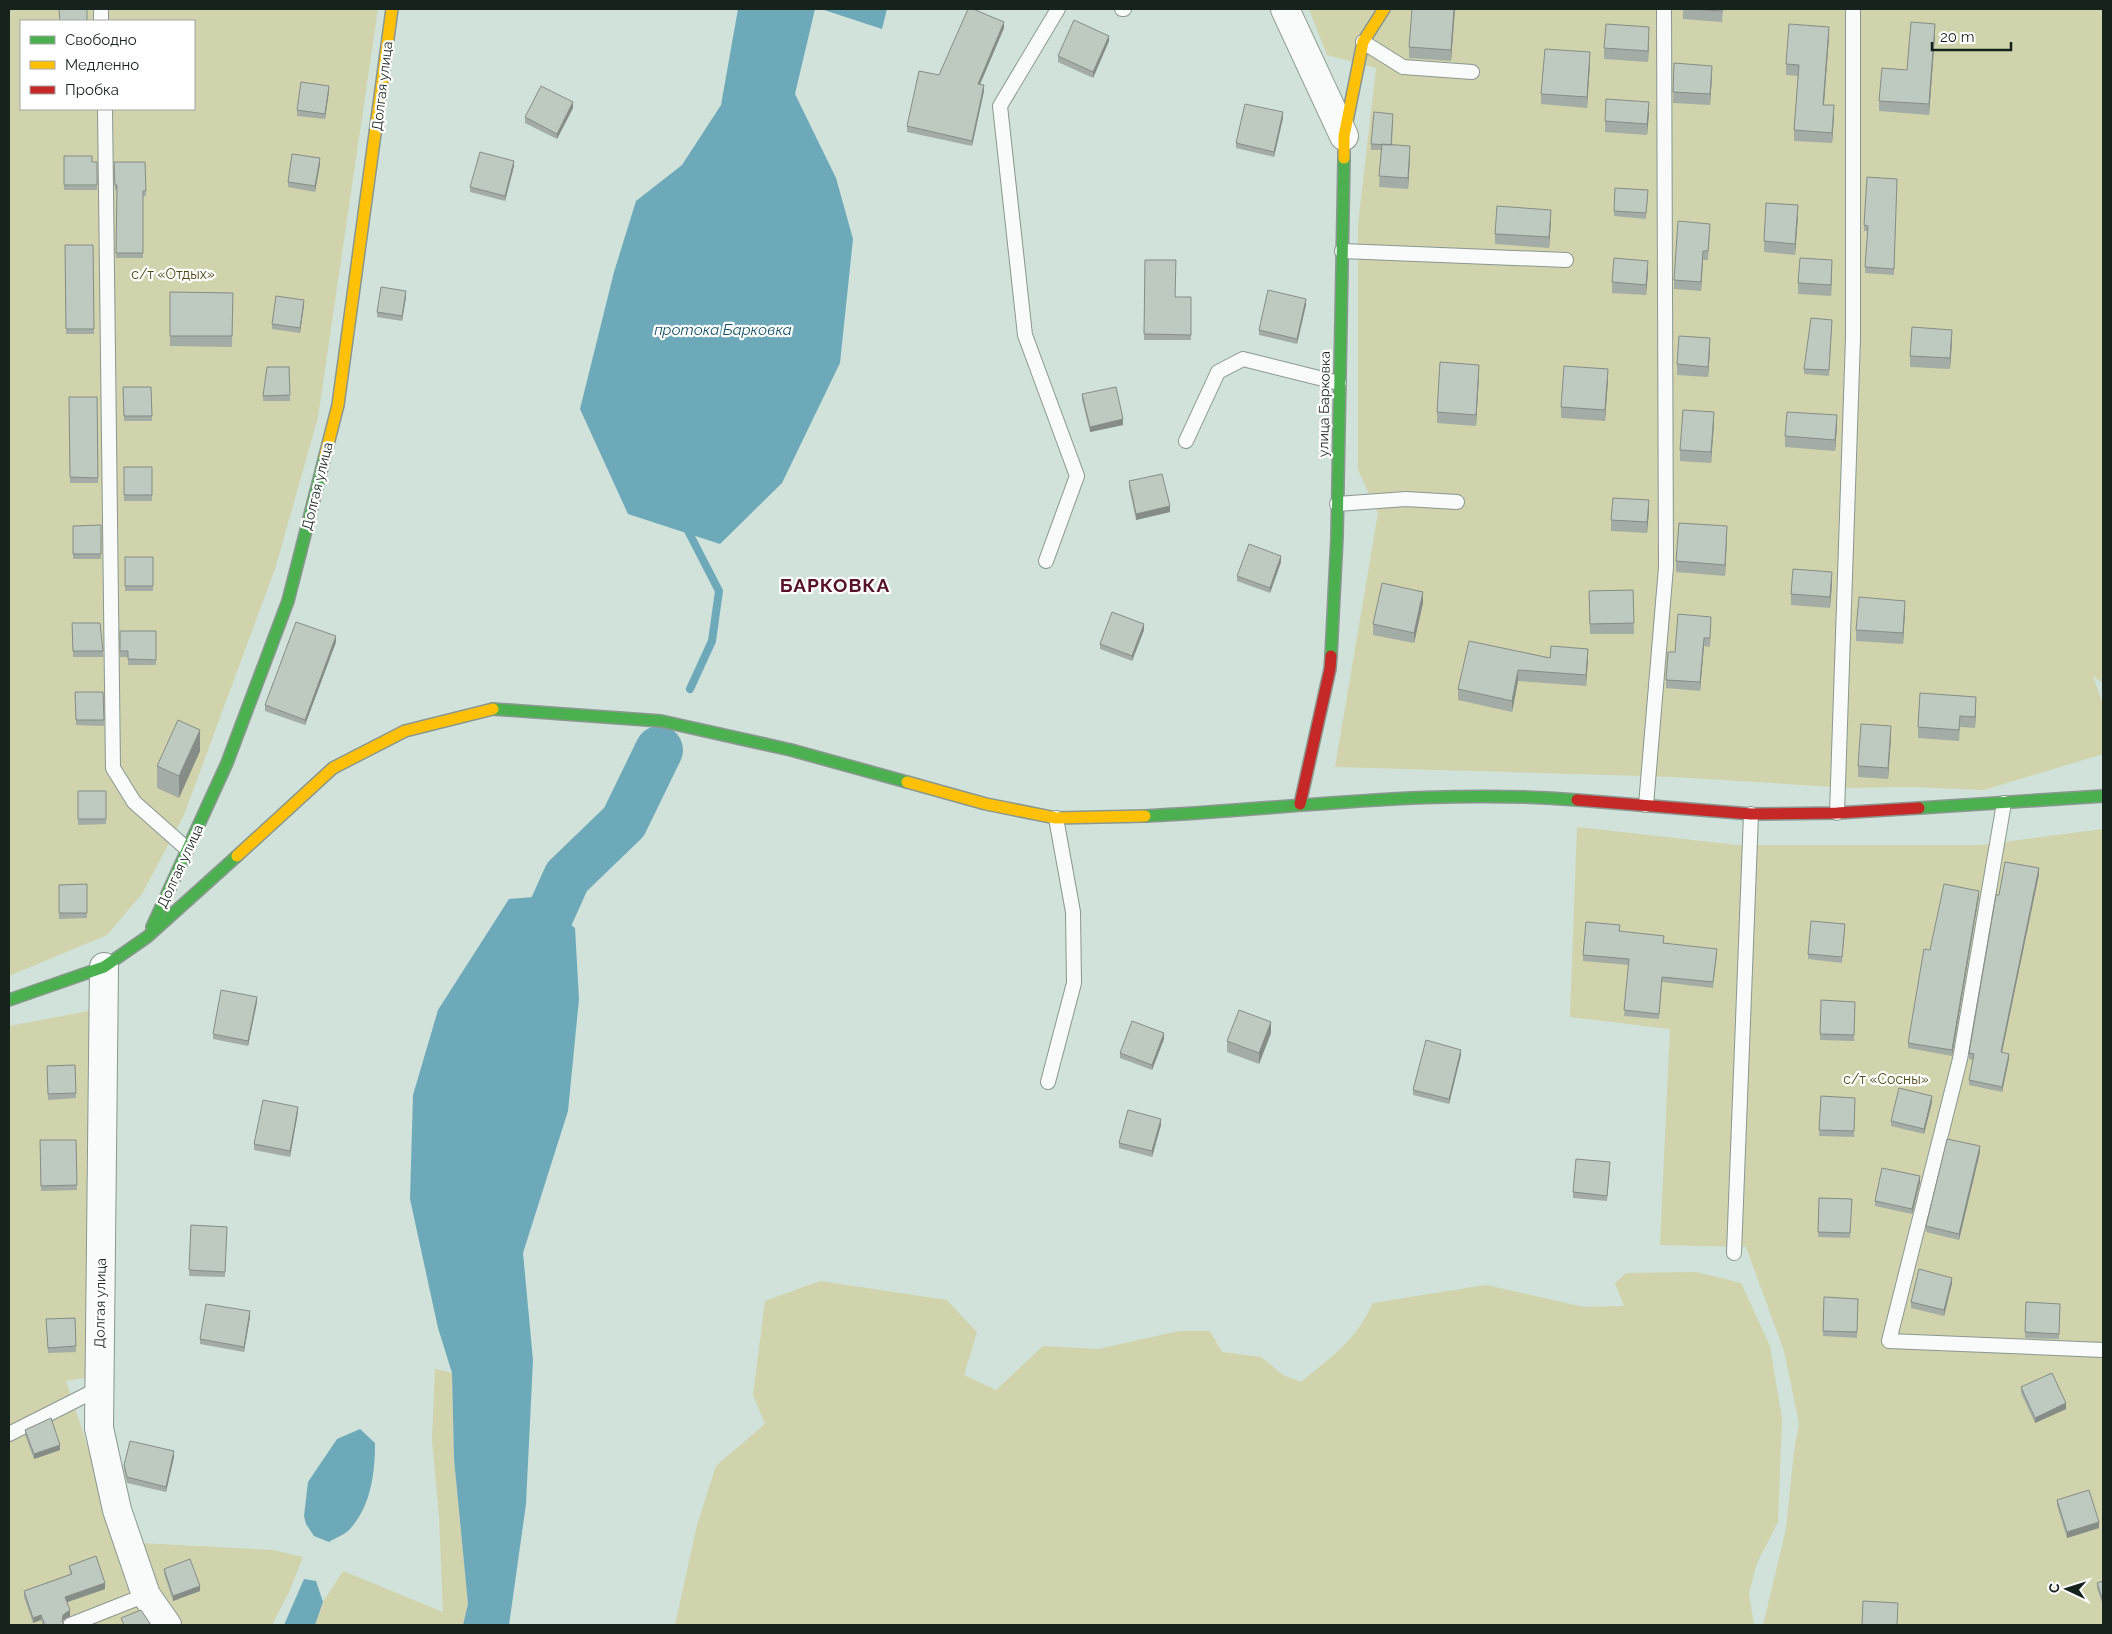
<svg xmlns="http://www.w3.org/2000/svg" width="2112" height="1634" font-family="Raleway,sans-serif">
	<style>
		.green { fill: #d1d3ac; fill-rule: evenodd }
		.water { fill: #6ea9ba }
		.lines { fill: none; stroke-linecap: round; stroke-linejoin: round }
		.stream { stroke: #6ea9ba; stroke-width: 8 }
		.river { stroke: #6ea9ba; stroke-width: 48 }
		.lane-casing { stroke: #8a9790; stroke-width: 16 }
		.street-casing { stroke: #8a9790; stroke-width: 30 }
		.fast-casing { stroke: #8a9790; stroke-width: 14 }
		.slow-casing { stroke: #8a9790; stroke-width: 14 }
		.jam-casing { stroke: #8a9790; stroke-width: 14 }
		.lane { stroke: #f8fbf9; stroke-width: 14 }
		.street { stroke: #f8fbf9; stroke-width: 28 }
		.fast { stroke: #4caf50; stroke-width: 11 }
		.slow { stroke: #ffc107; stroke-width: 11 }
		.jam { stroke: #c62828; stroke-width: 11 }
		.wall { fill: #a3ada5 }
		.shaded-wall { fill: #858d86 }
		.building { fill: #bec9c0; stroke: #858d86 }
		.labels { text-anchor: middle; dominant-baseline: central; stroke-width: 4.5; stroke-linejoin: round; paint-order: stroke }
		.street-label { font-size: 14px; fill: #16221c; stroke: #fff }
		.park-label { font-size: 14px; fill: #514816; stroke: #fff }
		.water-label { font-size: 15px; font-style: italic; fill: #125166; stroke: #fff }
		.district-label { font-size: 19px; font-weight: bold; letter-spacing: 1px; fill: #561329; stroke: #fff }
	</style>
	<rect width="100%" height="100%" fill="#d0e2d9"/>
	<path class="green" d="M9,9H378L318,417L276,566L184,815L142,894L107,935L9,976ZM21,21H194V109H21Z
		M1309,9H2103V683L2093,676L2103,704V754L1984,790L1911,787L1850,788L1675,777L1335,767L1378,513L1358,470V225L1376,68L1327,55Z
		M1577,827L1737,845H1981L2103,829V1625H1763L1786,1529L1794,1451L1799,1423L1784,1351L1746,1247L1660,1245L1670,1029L1570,1017Z
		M99,1009L90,1377L66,1381L122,1550L139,1543L273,1550L303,1557L289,1592L272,1625H9V1026Z
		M1696,1272L1741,1283L1770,1346L1782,1419L1778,1522L1757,1563L1749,1593L1754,1625H675L697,1525L716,1466L765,1424L753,1395L765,1301L820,1281L947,1300L977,1332L964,1375L996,1390L1043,1346L1098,1349L1179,1331H1210L1222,1352L1261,1357L1283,1375L1301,1382C1333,1356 1355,1341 1373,1303L1486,1285L1584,1307L1624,1306L1615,1283L1626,1273Z
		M435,1369L452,1373L454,1459L468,1604L463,1625H315L323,1602L343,1571L443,1612L439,1516L432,1440Z"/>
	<path class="water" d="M738,9H815L795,94L836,178L853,239L840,363L782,483L720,544L628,514L580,409L614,272L636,201L682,165L721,105Z
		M821,9H887L882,29Z
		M533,897L575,928L579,999L568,1111L523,1253L533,1360L526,1504L509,1625H463L468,1604L454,1459L452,1373L438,1328L410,1199L413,1095L438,1010L509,899Z
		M360,1429L375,1443C375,1473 371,1507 349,1530C344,1535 335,1538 329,1542L314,1536L306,1524L304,1516L308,1482L337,1439Z
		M304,1579L316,1581L323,1602L315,1625H284Z"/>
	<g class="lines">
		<path class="stream" d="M685,525L719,591L712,641L690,689"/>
		<path class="river" d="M530,972L544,928L567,877L624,822L659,750"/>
		<defs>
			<path id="lane" d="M101,9V21
				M1122,9H1124
				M1363,42L1403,67L1472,72
				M105,109L113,768L134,802L187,849
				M1342,251L1566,260
				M1186,441L1218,372L1243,359L1339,383
				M1337,504L1406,499L1457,502
				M1046,561L1077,476L1025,335L1000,106L1058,9
				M2004,803L1960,1059L1889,1341L2103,1350
				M1646,805L1666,567L1664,9
				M1837,813L1853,338V9
				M1048,1082L1074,983L1073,912L1056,818
				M1734,1253L1751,814
				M9,1434L98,1389
				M70,1625L146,1595"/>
			<path id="street" d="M1285,9L1344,136
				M104,967L99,1428L117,1510L146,1595L167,1625"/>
			<path id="fast" d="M1331,656L1337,537L1344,158
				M493,709L661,721L791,750L907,782
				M1919,808L2103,796
				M1145,816C1289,809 1433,788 1577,800
				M152,927L227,763L288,601L325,456
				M9,1000L104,967L147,937L237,856"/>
			<path id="slow" d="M1344,158V136L1363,42L1384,9
				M325,456L338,405L392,9
				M907,782L986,804L1056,818L1145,816
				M237,856L333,768L405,731L493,709"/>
			<path id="jam" d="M1577,800L1751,814L1837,813L1919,808
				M1300,804L1330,669L1331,656"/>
		</defs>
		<use href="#lane" class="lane-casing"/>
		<use href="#street" class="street-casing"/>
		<use href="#fast" class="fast-casing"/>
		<use href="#slow" class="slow-casing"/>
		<use href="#jam" class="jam-casing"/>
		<use href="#lane" class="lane"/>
		<use href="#street" class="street"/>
		<use href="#fast" class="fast"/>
		<use href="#slow" class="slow"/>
		<use href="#jam" class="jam"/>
	</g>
	<path class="wall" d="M1455,9L1451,61L1409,58V47Z
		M1683,9H1723L1722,22L1683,19Z
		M1004,28L980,84L984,91L972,146L907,132V126L939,75Z
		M1935,35L1929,115L1879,111V101L1907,70Z
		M1829,37L1824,105L1834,116L1832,143L1794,141V130L1798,76L1786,75V64Z
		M1649,38L1648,62L1604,59V48Z
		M1109,41L1093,78L1058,62V56Z
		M1590,63L1587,108L1541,104V94Z
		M1674,63L1712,76L1710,105L1673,103Z
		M329,91L325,119L297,116V110Z
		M573,108L557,139L525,123V117Z
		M1649,113L1647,135L1605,132V121Z
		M1283,118L1274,157L1236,148V143Z
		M1393,119L1392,145L1410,157L1408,189L1379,187L1381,150H1371V144Z
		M64,156L92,162H97V190H64Z
		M114,162H145L146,196H143V258H116L117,190H115Z
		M320,164L315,192L288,187V182Z
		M514,166L505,201L470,192V187Z
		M1897,179L1894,275L1865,273L1868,231H1864V225Z
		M1648,196L1646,219L1614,216V211Z
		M1798,216L1795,255L1764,252V241Z
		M1551,220L1549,248L1495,244V234Z
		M1710,233L1708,260H1703L1701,291L1674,289V280Z
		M65,245H93L94,334H66Z
		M1145,260L1175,297H1191V340H1144Z
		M1832,271L1831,296L1798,294V283Z
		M1648,272L1646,295L1612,293V282Z
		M170,292L233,293L232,347L170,346Z
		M406,297L402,321L377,317V312Z
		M304,305L300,333L272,329V324Z
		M1306,305L1297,344L1259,335V330Z
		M1832,325L1829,376L1804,374V369Z
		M1952,341L1950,369L1910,367V356Z
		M1710,349L1708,377L1677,375V364Z
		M289,367L290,401H263V396Z
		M1479,375L1476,426L1437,423V412Z
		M1608,380L1605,421L1561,418V407Z
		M123,387H151L152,421H124Z
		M1082,394L1123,425L1090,432L1082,400Z
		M69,397H97L98,483H70Z
		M1714,423L1711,463L1680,461V450Z
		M1837,426L1835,451L1785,447V436Z
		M124,467H152V501H124Z
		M1129,481L1170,512L1136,520L1129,487Z
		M1649,511L1647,533L1611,531V520Z
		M101,525V559H73V526Z
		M1727,537L1725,576L1676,572V561Z
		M125,557H153V591H125Z
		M1281,562L1270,593L1237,581V576Z
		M1832,583L1830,608L1791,605V594Z
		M1633,590L1634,634H1590L1589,591Z
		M1423,603L1414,643L1373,635V624Z
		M1905,611L1903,644L1856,641V630Z
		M72,623L103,651V657H73Z
		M1711,625L1710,647L1704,646L1700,691L1666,688V680L1675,652Z
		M1144,630L1132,661L1100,649V644Z
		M120,631H156V665H128V657H120Z
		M336,642L305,725L265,711V705Z
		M1550,658L1588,660L1586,686L1518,681L1512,712L1458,700V689Z
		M75,692H103L104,726L76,725Z
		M1976,708L1975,728L1960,727L1959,741L1918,738V727Z
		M1891,737L1888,779L1858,777V766Z
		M200,751L179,798L157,788V766Z
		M78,791H106V824L78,825Z
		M2039,874L2002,1052L2009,1059L2002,1092L1969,1085V1080L1973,1060L1969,1059V1053L1999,895Z
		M87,884V918L59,919V885Z
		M1979,896L1952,1056L1908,1048V1043L1930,950Z
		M1845,929L1842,963L1808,959V954Z
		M1620,931L1664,943L1717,954L1713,988L1662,982L1659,1019L1624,1016L1629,965L1583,961V955Z
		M1821,1000L1855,1002L1854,1041L1820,1040Z
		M257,1002L248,1046L213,1039V1034Z
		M1271,1033L1259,1064L1227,1052V1041Z
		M1164,1039L1152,1070L1120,1058V1053Z
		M1461,1055L1449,1104L1413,1095V1090Z
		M75,1065L76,1098L48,1100L47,1066Z
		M1821,1096L1855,1098L1854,1137L1819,1136Z
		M1932,1102L1924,1134L1891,1126V1121Z
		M298,1112L290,1157L254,1150V1144Z
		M1161,1125L1152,1157L1119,1148V1143Z
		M40,1140H76L77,1190L41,1191Z
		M1980,1152L1959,1240L1926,1232V1226Z
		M1610,1168L1607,1201L1573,1198V1192Z
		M1920,1182L1912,1214L1875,1206V1201Z
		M1819,1198L1852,1199L1850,1238L1818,1237Z
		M191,1225L227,1227L225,1277L189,1276Z
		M1952,1283L1944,1316L1911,1308V1302Z
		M1824,1297L1858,1299L1857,1338L1823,1336Z
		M2026,1302L2060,1304L2059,1339L2025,1338Z
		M250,1317L244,1352L200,1344V1339Z
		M75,1318L76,1352L48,1353L46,1319Z
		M2021,1387L2066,1409L2035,1423L2021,1393Z
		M25,1430L60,1450L34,1459L25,1435Z
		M174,1457L166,1492L127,1483L124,1470V1465Z
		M2057,1500L2099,1528L2067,1538L2057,1506Z
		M69,1566L105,1589L67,1602L70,1616L63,1620L62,1623L65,1625H43L41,1620L33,1623L24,1597V1591L70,1574Z
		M164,1569L200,1591L173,1601L164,1574Z
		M2103,1581V1606L2097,1588V1583Z"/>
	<path class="shaded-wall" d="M1454,9H1455L1451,61V50Z
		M1004,22V28L978,89V84Z
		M1935,24V35L1929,115V104Z
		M1649,27V38L1648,62V51Z
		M1829,27V37L1823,115V105Z
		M1109,36V41L1093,78V72Z
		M1590,52V63L1587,108V97Z
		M1712,66V76L1710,105V94Z
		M984,85V91L972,146V141Z
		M329,86V91L325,119V114Z
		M573,102V108L557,139V134Z
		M1649,102V113L1647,135V124Z
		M1834,105V116L1832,143V133Z
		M1283,112V118L1274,157V152Z
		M1410,146V157L1408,189V178Z
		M320,158V164L315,192V186Z
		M514,161V166L505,201V196Z
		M1798,205V216L1795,255V244Z
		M1551,210V220L1549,248V237Z
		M1703,251V260L1701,291V282Z
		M1832,260V271L1831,296V285Z
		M1648,261V272L1646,295V285Z
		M406,291V297L402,321V316Z
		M1306,299V305L1297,344V339Z
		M304,300V305L300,333V328Z
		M1952,330V341L1950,369V358Z
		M1710,338V349L1708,377V367Z
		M1479,365V375L1476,426V415Z
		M1608,369V380L1605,421V410Z
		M1714,412V423L1711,463V452Z
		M1837,415V426L1835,451V440Z
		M1123,419V425L1090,432V427Z
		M1649,500V511L1647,533V522Z
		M1170,506V512L1136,520V514Z
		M1727,526V537L1725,576V565Z
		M1281,556V562L1270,593V588Z
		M1832,572V583L1830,608V597Z
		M1423,592V603L1414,643V633Z
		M1905,601V611L1903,644V633Z
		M1144,624V630L1132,661V656Z
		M336,636V642L305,725V720Z
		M1704,638V646L1700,691V682Z
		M1588,649V660L1586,686V675Z
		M1518,670V681L1512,712V701Z
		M1976,697V708L1975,728V717Z
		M1891,726V737L1888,779V768Z
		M200,730V751L179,798V776Z
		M2039,868V874L2001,1057V1052Z
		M1979,891V896L1952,1056V1050Z
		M257,997V1002L248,1046V1041Z
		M1271,1022V1033L1259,1064V1053Z
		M1164,1033V1039L1152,1070V1065Z
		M1461,1050V1055L1449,1104V1099Z
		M2009,1054V1059L2002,1092V1087Z
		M1932,1096V1102L1924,1134V1129Z
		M298,1107V1112L290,1157V1151Z
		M1161,1119V1125L1152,1157V1151Z
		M1980,1146V1152L1959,1240V1234Z
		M1920,1176V1182L1912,1214V1209Z
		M1952,1278V1283L1944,1316V1310Z
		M250,1311V1317L244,1352V1347Z
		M2066,1403V1409L2035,1423V1418Z
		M60,1445V1450L34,1459V1454Z
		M174,1451V1457L166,1492V1487Z
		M2099,1522V1528L2067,1538V1532Z
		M105,1583V1589L65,1603V1597Z
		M200,1586V1591L173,1601V1596Z
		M70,1610V1616L63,1620L62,1625L63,1615Z
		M41,1615V1620L33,1623V1618Z"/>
	<path class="building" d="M59,9H87V21H60Z
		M968,9H973L1004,22L978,84L984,85L972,141L907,126L919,71L939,75Z
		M1412,9H1454L1451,50L1409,47Z
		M1687,9H1722V11Z
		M1074,20L1109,36L1093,72L1058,56Z
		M1911,22L1935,24L1929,104L1879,101L1882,68L1907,70Z
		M1606,24L1649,27L1648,51L1604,48Z
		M1789,24L1829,27L1823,105H1834L1832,133L1794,130L1799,65L1786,64Z
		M1545,49L1590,52L1587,97L1541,94Z
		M1674,63L1712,66L1710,94L1673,92Z
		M301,82L329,86L325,114L297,110Z
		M541,86L573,102L557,134L525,117Z
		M1606,99L1649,102L1647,124L1605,121Z
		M1245,104L1283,112L1274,152L1236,143Z
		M1374,112L1393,114L1391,145L1371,144Z
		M1382,144L1410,146L1408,178L1379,176Z
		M480,152L514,161L505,196L470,187Z
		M292,154L320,158L315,186L288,182Z
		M64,156H92V162H97V185H64Z
		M114,162H145L146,191H143V253H116L117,185H115Z
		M1867,177L1897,179L1894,269L1865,267L1868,226L1864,225Z
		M1615,188L1648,190L1646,213L1614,211Z
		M1766,203L1798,205L1795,244L1764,241Z
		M1497,206L1551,210L1549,237L1495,234Z
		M1678,221L1710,224L1708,251H1703L1701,282L1674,280Z
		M65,245H93L94,329H66Z
		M1614,258L1648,261L1646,285L1612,282Z
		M1800,258L1832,260L1831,285L1798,283Z
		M1145,260H1176L1175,297H1191V335L1144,334Z
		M381,287L406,291L402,316L377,312Z
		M1268,290L1306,299L1297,339L1259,330Z
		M170,292L233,293L232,336H170Z
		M276,296L304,300L300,328L272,324Z
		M1811,318L1832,320L1829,370L1804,369Z
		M1912,327L1952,330L1950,358L1910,356Z
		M1679,336L1710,338L1708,367L1677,364Z
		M1440,362L1479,365L1476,415L1437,412Z
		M1564,366L1608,369L1605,410L1561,407Z
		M267,367H289L290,395L263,396Z
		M123,387H151L152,416H124Z
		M1116,387L1123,419L1090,427L1082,394Z
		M69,397H97L98,478L70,477Z
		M1683,410L1714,412L1711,452L1680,450Z
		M1787,412L1837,415L1835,440L1785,436Z
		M124,467H152V495H124Z
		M1162,474L1170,506L1136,514L1129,481Z
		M1613,498L1649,500L1647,522L1611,520Z
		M1679,523L1727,526L1725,565L1676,561Z
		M101,525V554H73V526Z
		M1249,544L1281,556L1270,588L1237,576Z
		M125,557H153V586H125Z
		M1793,569L1832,572L1830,597L1791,594Z
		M1382,583L1423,592L1414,633L1373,624Z
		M1633,590L1634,623L1590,624L1589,591Z
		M1859,597L1905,601L1903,633L1856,630Z
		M1112,612L1144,624L1132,656L1100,644Z
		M1678,614L1711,617L1710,638H1704L1700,682L1666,680L1668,652H1675Z
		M296,622L336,636L305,720L265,705Z
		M72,623H100L103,651H73Z
		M120,631H156V660L128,659V651H120Z
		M1469,641L1550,658L1551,646L1588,649L1586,675L1518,670L1512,701L1458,689Z
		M75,692H103L104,720H76Z
		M1920,693L1976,697L1975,717L1960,716L1959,730L1918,727Z
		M178,720L200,730L179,776L157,766Z
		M1861,724L1891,726L1888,768L1858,766Z
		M78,791H106V819H78Z
		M2005,862L2039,868L2001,1052L2009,1054L2002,1087L1969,1080L1974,1054L1969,1053L1996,895H1999Z
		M87,884V913H59V885Z
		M1944,884L1979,891L1952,1050L1908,1043L1924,949L1930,950Z
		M1811,921L1845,924L1842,957L1808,954Z
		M1586,922L1620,925L1619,931L1664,936L1663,943L1717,949L1713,982L1662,977L1659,1014L1624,1010L1629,959L1583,955Z
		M221,990L257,997L248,1041L213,1034Z
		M1821,1000L1855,1002L1854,1035L1820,1034Z
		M1239,1010L1271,1022L1259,1053L1227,1041Z
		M1132,1021L1164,1033L1152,1065L1120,1053Z
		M1426,1040L1461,1050L1449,1099L1413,1090Z
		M75,1065L76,1093L48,1094L47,1066Z
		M1899,1088L1932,1096L1924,1129L1891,1121Z
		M1821,1096L1855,1098L1854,1131L1819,1130Z
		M263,1100L298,1107L290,1151L254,1144Z
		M1128,1110L1161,1119L1152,1151L1119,1143Z
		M1947,1139L1980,1146L1959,1234L1926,1226Z
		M40,1140H76L77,1185L41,1186Z
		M1576,1159L1610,1162L1607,1196L1573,1192Z
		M1882,1168L1920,1176L1912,1209L1875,1201Z
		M1819,1198L1852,1199L1850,1233L1818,1232Z
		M191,1225L227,1227L225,1272L189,1270Z
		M1919,1269L1952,1278L1944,1310L1911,1302Z
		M1824,1297L1858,1299L1857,1332L1823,1331Z
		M2026,1302L2060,1304L2059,1334L2025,1332Z
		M206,1304L250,1311L244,1347L200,1339Z
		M75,1318L76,1346L48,1348L46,1319Z
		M2052,1373L2066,1403L2035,1418L2021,1387Z
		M51,1418L60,1445L34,1454L25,1430Z
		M130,1441L174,1451L166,1487L127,1477L124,1465Z
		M2089,1490L2099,1522L2067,1532L2057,1500Z
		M96,1556L105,1583L65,1597L70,1610L63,1615L62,1622L65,1625H45L41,1615L33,1618L24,1591L72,1574L69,1566Z
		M190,1559L200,1586L173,1596L164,1569Z
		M2103,1581V1601L2097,1583Z
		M1863,1601L1898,1603L1897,1625H1862Z
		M141,1610L151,1625H124L121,1618Z"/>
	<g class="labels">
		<g class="street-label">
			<text transform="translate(382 86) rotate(-83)">Долгая улица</text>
			<text transform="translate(1324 404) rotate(-89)">улица Барковка</text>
			<text transform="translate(317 486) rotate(-76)">Долгая улица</text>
			<text transform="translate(180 866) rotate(-65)">Долгая улица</text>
			<text transform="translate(100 1303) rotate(-89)">Долгая улица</text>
		</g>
		<g class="park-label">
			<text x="173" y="274">с/т «Отдых»</text>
			<text x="1886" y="1079">с/т «Сосны»</text>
		</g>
		<g class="water-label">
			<text x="723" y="330">протока Барковка</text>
		</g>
		<g class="district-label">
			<text x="835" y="585">БАРКОВКА</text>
		</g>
	</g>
	<rect width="2112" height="1634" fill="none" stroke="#16221c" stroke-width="20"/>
	<rect x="20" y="20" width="175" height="90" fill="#ffffff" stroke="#a2a7a4"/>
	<rect x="30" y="36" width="25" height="8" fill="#4caf50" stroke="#a2a7a4"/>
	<text x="65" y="45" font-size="15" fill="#16221c">Свободно</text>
	<rect x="30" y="61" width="25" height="8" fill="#ffc107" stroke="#a2a7a4"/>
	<text x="65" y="70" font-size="15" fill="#16221c">Медленно</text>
	<rect x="30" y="86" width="25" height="8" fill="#c62828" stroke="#a2a7a4"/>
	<text x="65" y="95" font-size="15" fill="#16221c">Пробка</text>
	<g transform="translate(2067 1589) rotate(274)" stroke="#ffffff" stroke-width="4" paint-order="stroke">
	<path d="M0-4L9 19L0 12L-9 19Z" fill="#16221c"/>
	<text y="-8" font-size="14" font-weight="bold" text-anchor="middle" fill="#16221c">С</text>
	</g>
	<path d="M1932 42v8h79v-8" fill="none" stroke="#16221c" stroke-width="2.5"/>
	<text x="1940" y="42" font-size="15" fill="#16221c" stroke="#ffffff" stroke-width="4" paint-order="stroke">20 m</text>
</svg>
